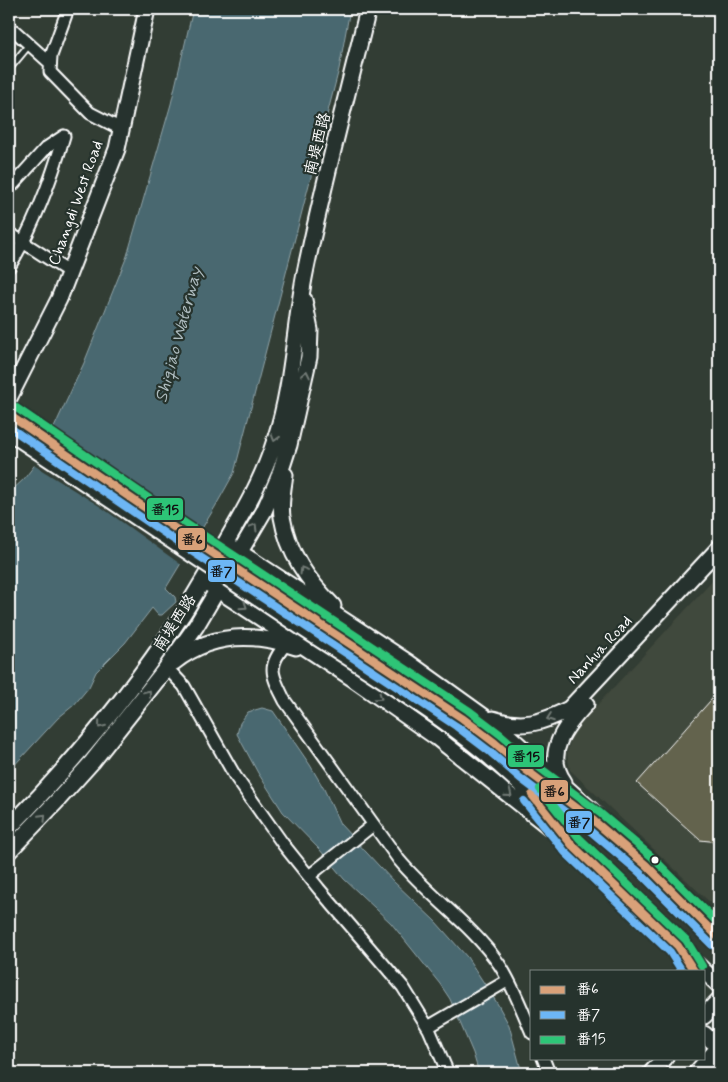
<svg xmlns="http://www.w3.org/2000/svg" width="728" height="1082" font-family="Mynerve,'LXGW WenKai TC',sans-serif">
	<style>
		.built { fill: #41483c }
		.water { fill: #48676f; stroke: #91a4a9 }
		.pier { fill: #323d34 }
		.building { fill: #63634e; stroke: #fff }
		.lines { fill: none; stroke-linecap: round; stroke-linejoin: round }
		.lane-casing { stroke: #fff; stroke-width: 9 }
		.street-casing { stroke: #fff; stroke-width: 15 }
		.secondary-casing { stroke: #fff; stroke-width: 19 }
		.lane { stroke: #26332d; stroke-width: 5.5 }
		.street { stroke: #26332d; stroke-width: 11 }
		.secondary { stroke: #26332d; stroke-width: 15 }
		.secondary-bridge-casing { stroke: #fff; stroke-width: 19; stroke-linecap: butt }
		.secondary-bridge { stroke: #26332d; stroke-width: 15 }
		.bus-1-casing { stroke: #26332d; stroke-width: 11 }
		.bus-2-casing { stroke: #26332d; stroke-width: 11 }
		.bus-3-casing { stroke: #26332d; stroke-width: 11 }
		.bus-1 { stroke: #d9a179; stroke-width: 8 }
		.bus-2 { stroke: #6db6f5; stroke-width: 8 }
		.bus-3 { stroke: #2dc577; stroke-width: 8 }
		.oneway { stroke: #727a76 }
		.bus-dot { fill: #fff; stroke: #26332d; stroke-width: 2 }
		.labels { text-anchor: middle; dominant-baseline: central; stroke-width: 4.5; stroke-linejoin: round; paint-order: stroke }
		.street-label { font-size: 16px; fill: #fff; stroke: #26332d }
		.water-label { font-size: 18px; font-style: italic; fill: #adbbbe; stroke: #26332d }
		.line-badge { stroke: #26332d; stroke-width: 2 }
		.pale-badge-label { font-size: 14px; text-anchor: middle; font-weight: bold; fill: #111 }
	</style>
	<rect width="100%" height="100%" fill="#323d34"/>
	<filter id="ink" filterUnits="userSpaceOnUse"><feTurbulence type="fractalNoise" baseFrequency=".02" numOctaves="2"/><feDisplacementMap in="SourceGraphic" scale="10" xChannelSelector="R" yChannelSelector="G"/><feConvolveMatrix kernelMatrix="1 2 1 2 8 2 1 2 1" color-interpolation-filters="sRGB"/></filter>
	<g filter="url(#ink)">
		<path class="built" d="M719,574V911L570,770L567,753L573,731Z"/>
		<path class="water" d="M193,9H350L339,69L234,473L215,507L166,588L175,597L176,602L162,615H158L152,608L125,643L96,672L89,687L74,705L58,718L9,771V493L24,479L40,458L84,363L127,256L171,104Z
			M262,708L273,711L310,765L324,789L340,824L393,881L435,921L467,957L497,1003L509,1025L522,1073H479L473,1053L450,999L440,984L391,923L344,879L320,850L283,812L258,773L237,734L240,723L248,712Z"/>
		<path class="pier" d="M37,457L199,540L183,566L101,507L32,464Z"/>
		<path class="building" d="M719,691V842L700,840L637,783Z"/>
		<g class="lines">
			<defs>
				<path id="lane" d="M9,69L29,45"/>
				<path id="street" d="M68,9L51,56L50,72L90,113L121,129
					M9,26L50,63
					M9,189L46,148L64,136
					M9,233L69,272
					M9,267C34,226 51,181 64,136
					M286,644C266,667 272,675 285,701L399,860C430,897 471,924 499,964C513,985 522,1010 532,1033
					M167,668L184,686L235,776L283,844L319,889L403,987L429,1029L448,1073
					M309,876L373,825
					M428,1027L507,981
					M543,1058L549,1073"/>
				<path id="secondary" d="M9,398L59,299L117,149L147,9
					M285,475C283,488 280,503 282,517C288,553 308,581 333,606
					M233,548L409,663L501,729L590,809L646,865
					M209,584L352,678L436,737L572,845
					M174,662C211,633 253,632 296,647
					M493,719C522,729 542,723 569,709L719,548
					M526,770L573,805
					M516,780L537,801L572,845L704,971
					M564,782C543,753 566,725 586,704
					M9,828C72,764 131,693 180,618C193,599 204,578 216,559C238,521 262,483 275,440C293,386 294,328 305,273C323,184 347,96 368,9
					M9,851L56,802L92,762L164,671L196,626L264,511L278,479L289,445L309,357L310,330L304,300
					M639,859L719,938
					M704,971L719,985
					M704,1016L719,1000
					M704,1034L719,1047
					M651,1073L665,1058
					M696,1073L719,1047"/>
			</defs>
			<use href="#lane" class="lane-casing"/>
			<use href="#street" class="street-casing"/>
			<use href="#secondary" class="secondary-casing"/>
			<use href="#lane" class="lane"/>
			<use href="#street" class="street"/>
			<use href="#secondary" class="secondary"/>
			<defs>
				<path id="secondary-bridge" d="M9,415C107,482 205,548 304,613C380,662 459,709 526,770
					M9,432C107,498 205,564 304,629C376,676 453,721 516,780"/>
			</defs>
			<use href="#secondary-bridge" class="secondary-bridge-casing"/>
			<use href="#secondary-bridge" class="secondary-bridge"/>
			<defs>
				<path id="bus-1" d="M9,415L179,531L462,718L495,743L526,770L594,821L646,865L719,938
					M532,795L572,845L678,946L694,971"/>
				<path id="bus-2" d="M9,427L173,539L456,726L489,751L520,778L588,829L639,872L712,945
					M524,801L565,852L670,952L682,971"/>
				<path id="bus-3" d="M15,407L185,523L468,710L501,735L532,762L600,813L652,857L719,924
					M540,789L579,838L686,940L702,966"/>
			</defs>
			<use href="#bus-1" class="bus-1-casing"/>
			<use href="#bus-2" class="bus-2-casing"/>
			<use href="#bus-3" class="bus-3-casing"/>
			<use href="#bus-1" class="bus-1"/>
			<use href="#bus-2" class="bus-2"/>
			<use href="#bus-3" class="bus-3"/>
		</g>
		<defs><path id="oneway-chevron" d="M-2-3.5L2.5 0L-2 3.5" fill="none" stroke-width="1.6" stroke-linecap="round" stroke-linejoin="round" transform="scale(1.25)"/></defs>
		<g class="oneway">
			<use href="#oneway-chevron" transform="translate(306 374) rotate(-78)"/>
			<use href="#oneway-chevron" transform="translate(275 438) rotate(107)"/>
			<use href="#oneway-chevron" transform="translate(254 527) rotate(-59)"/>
			<use href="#oneway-chevron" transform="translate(303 570) rotate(-121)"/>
			<use href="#oneway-chevron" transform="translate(244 606) rotate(34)"/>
			<use href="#oneway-chevron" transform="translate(148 693) rotate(-53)"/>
			<use href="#oneway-chevron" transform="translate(379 697) rotate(35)"/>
			<use href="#oneway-chevron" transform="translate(550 718) rotate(160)"/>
			<use href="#oneway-chevron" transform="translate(101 725) rotate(129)"/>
			<use href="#oneway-chevron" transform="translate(509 794) rotate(40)"/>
			<use href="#oneway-chevron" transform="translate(43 817) rotate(-47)"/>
		</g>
	</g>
	<circle class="bus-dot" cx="655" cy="860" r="4.5"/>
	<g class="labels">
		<g class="street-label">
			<text transform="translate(318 144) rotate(-76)">南堤西路</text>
			<text transform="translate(76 203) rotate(-70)">Changdi West Road</text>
			<text transform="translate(175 623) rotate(-57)">南堤西路</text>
			<text transform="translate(600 650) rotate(-47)">Nanhua Road</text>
		</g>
		<g class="water-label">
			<text transform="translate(179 335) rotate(-75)">Shiqiao Waterway</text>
		</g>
	</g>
	<g class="line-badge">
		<rect x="146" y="497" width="38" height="24" rx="5" fill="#2dc577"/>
		<rect x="177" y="527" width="29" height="24" rx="5" fill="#d9a179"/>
		<rect x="207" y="559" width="29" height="24" rx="5" fill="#6db6f5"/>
		<rect x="507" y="744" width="38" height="24" rx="5" fill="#2dc577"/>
		<rect x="540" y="779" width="29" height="24" rx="5" fill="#d9a179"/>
		<rect x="565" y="810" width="28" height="24" rx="5" fill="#6db6f5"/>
	</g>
	<g class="pale-badge-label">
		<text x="165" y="514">番15</text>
		<text x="192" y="544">番6</text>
		<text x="221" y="576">番7</text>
		<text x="526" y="761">番15</text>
		<text x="554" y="796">番6</text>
		<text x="579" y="827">番7</text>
	</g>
	<rect width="728" height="1082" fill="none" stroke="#26332d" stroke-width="30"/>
	<rect x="15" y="15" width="698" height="1052" fill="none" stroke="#fff" stroke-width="2" filter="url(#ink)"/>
	<rect x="530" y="970" width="175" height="90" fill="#26332d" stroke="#7d8581"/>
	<rect x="540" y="986" width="25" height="8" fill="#d9a179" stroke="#7d8581"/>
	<text x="576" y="994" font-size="15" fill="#ffffff">番6</text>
	<rect x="540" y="1011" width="25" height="8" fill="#6db6f5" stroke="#7d8581"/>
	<text x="576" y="1020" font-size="15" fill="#ffffff">番7</text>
	<rect x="540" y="1036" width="25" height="8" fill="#2dc577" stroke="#7d8581"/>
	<text x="576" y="1044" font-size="15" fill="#ffffff">番15</text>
</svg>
